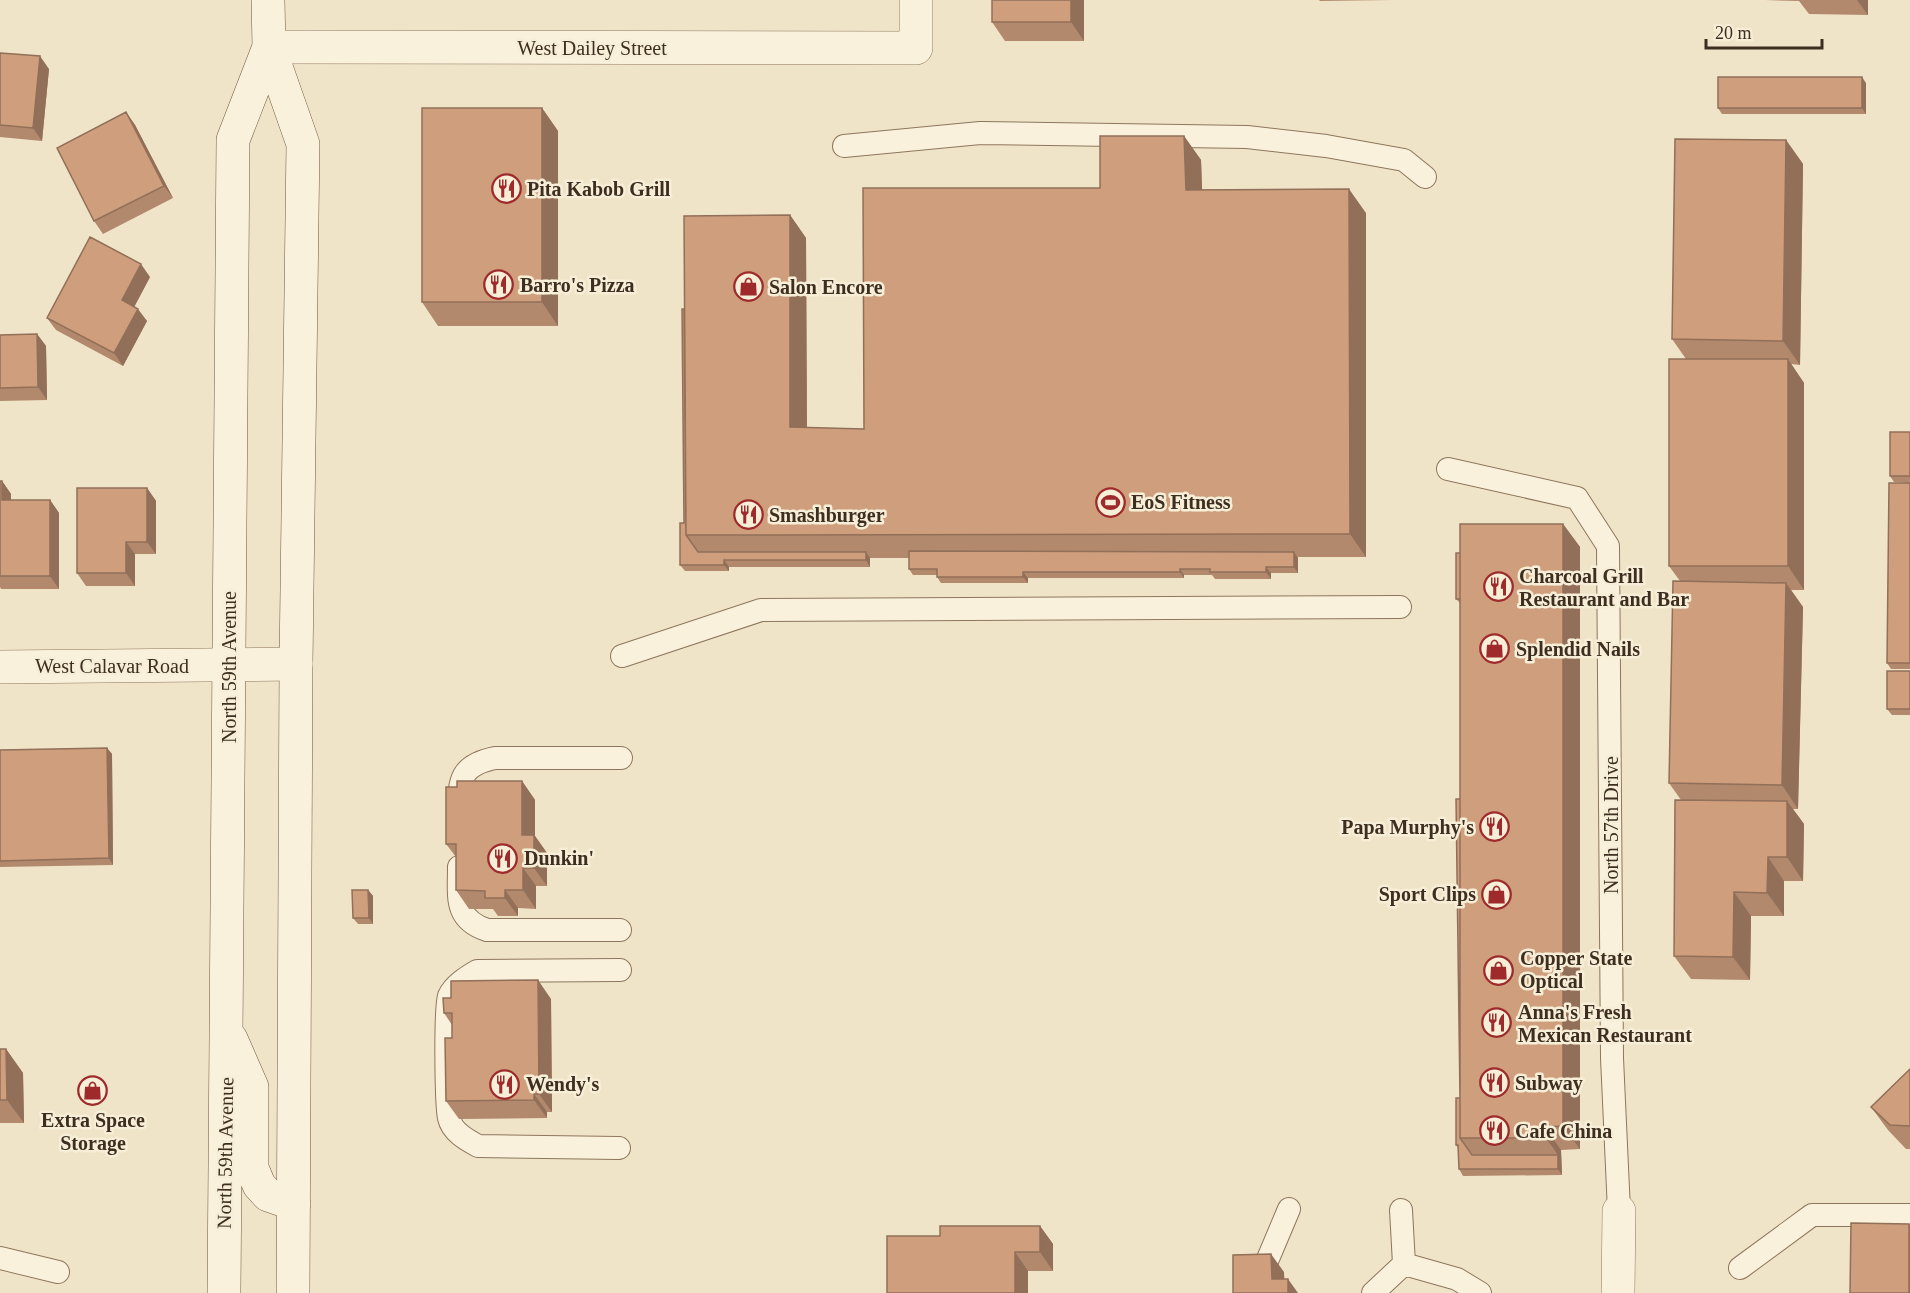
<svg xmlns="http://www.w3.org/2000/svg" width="1910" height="1293" font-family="Georgia,serif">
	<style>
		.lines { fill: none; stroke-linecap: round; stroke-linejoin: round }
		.service-casing { stroke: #8d765c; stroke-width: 24 }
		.minor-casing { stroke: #8d765c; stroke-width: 34 }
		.secondary-casing { stroke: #6f573f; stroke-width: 34 }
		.service { stroke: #faf1dc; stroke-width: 22 }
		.minor { stroke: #faf1dc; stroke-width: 33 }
		.secondary { stroke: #faf1dc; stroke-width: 33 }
		.wall { fill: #b2896c }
		.shaded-wall { fill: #916f58 }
		.building { fill: #cf9f7d; stroke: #916f58; stroke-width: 1.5 }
		.labels { text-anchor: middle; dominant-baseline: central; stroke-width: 5; stroke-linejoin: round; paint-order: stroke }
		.street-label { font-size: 20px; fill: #3d2e20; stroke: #f7eed8 }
		.poi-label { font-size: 20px; font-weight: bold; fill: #3d2e20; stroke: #f7eed8; text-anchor: start }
	</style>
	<rect width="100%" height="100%" fill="#f0e4c8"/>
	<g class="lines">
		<defs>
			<path id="service" d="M844,146L980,133L1247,137L1326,146L1404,160L1425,177
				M1448,469L1577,498L1608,546L1612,1058L1619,1211
				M622,656L761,610L1400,607
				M459,810C459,779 461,765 495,758H621
				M459,867C459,897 454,919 487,930H620
				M619,1148L478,1146C467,1140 452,1132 449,1118C446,1104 445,1008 449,996C454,985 467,977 477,971L620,970
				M1401,1210L1404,1264L1457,1279L1480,1293
				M0,1258L58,1272
				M1740,1268L1812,1215H1910
				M1262,1273L1289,1209
				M1373,1293L1404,1264"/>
			<path id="minor" d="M269,47L916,48V0
				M0,667L296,664
				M1618,1293L1619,1211"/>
			<path id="secondary" d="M268,0L269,47L303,144L296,664L293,1293
				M231,1039L252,1087V1168L259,1185L268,1195L294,1204
				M224,1293L233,140L269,47"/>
		</defs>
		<use href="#service" class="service-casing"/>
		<use href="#minor" class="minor-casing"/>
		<use href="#secondary" class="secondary-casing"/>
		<use href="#service" class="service"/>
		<use href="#minor" class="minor"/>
		<use href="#secondary" class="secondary"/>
	</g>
	<path class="wall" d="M1084,0V41H1005L992,22Z
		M1319,0H1392L1320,1Z
		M1765,0H1868V15L1809,14L1799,1Z
		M0,53L49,69L42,141L0,137Z
		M1866,83V114H1722L1718,108Z
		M542,108L558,131V326H438L422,302Z
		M126,112L135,125L173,198L103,234L94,221Z
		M1184,136L1201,160L1202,190L1366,213V557H1297L1298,558V573H1271V579H1215L1212,575H1184V578H1028V583H941L937,577V575H913L909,569V558H870V567H729V571H685L680,565L684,523V309L790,215L806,238L807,428L864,429L1100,188Z
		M1786,140L1803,164L1800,365L1791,364L1804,383V590H1791L1803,607L1798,809H1793L1804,824L1803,881H1784V916H1751L1750,980L1691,979L1674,956L1681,800L1669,783L1680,581L1669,566L1686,359L1672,339Z
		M150,277L134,307L147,321L123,366L56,330L47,318Z
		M37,334L46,346L47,400L0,401V335Z
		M1910,432V483L1894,482L1890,476Z
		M0,481H2L11,494V500H50L59,513V589H1L0,587Z
		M1910,483V669H1891L1887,663Z
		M147,488L156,501V554H135V586H86L77,573Z
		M1563,524L1580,547V1149L1561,1150L1562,1175L1463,1176L1459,1169L1458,1148L1456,1145L1460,1098V603L1456,599L1460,553Z
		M1910,671V715H1892L1887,709Z
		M107,748L112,754L113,865L0,867V750Z
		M522,781L535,800V836L547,853V886H536V909L518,908V916H498L493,909H469L456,890V857L446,844L457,787Z
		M368,890L373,896V924H358L353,918Z
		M551,999L552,1112H547V1118L459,1119L446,1101L452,1038V1025L444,1013Z
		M0,1049H6L23,1073L24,1123H0Z
		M1910,1069V1149H1906L1888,1130L1871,1107Z
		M1040,1226L1053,1244V1271H1028V1293L940,1236Z"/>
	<path class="shaded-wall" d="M1071,0H1084V41L1071,22Z
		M1857,0H1868V15Z
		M40,56L49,69L42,141L33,128Z
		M1862,77L1866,83V114L1862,108Z
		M542,108L558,131V326L542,302Z
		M126,112L135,125L173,198L164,186Z
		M1184,136L1201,160L1203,213L1186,190Z
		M1786,140L1803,164L1800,365L1783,341Z
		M1349,189L1366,213V557L1350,534Z
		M790,215L806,238L807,451L790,427Z
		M141,264L150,277L131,313L122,300Z
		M138,309L147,321L123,366L114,353Z
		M37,334L46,346L47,400L38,387Z
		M1788,359L1804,383V590L1788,566Z
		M2,481L11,494V513L2,500Z
		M147,488L156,501V554L147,542Z
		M50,500L59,513V589L50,576Z
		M1563,524L1580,547V1149L1563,1126Z
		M126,542L135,554V586L126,573Z
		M866,552L870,558V567L866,560Z
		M1294,552L1298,558V573L1294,567Z
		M724,560L729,567V571L724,565Z
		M1266,567L1271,573V579L1266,572Z
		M1180,569L1184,575V578L1180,572Z
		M1023,572L1028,578V583L1023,577Z
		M1786,583L1803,607L1798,809L1782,785Z
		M107,748L112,754L113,865L109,858Z
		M522,781L535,800V836L547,853V886L534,868L522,835Z
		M1787,801L1804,824L1803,881L1787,857Z
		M1768,857L1784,881V916L1767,893Z
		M523,868L536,886V909L523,890Z
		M368,890L373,896V924L369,918Z
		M505,890L518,908V916L505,898Z
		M1734,892L1751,916L1750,980L1733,957Z
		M538,980L551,999L552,1112L539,1094Z
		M6,1049L23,1073L24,1123L7,1100Z
		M534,1094L547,1112V1118L534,1100Z
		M1545,1127L1561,1150L1562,1175L1558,1169V1155L1546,1138Z
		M1909,1224L1910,1225V1293H1909Z
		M1040,1226L1053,1244V1271L1040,1252Z
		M1015,1252L1028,1271V1293H1015Z
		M1271,1254L1284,1272L1285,1293L1272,1279Z
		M1288,1279L1298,1293H1288Z"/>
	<path class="building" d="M992,0H1071V22H992Z
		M0,53L40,56L33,128L0,125Z
		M1718,77H1862V108H1718Z
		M422,108H542V302H422Z
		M126,112L164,186L94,221L57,148Z
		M1100,136H1184L1186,190L1349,189L1350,534L686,535L684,216L790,215V427L864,429L863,188H1100Z
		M1675,139L1786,140L1783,341L1672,339Z
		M90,237L141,264L122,300L138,309L114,353L47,318Z
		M682,309H684L686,535L698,552H866V560H724V565H680V523H684Z
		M37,334L38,387L0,388V335Z
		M1669,359H1788V566H1669Z
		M1890,432H1910V476H1890Z
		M0,481H2V500H50V576H0Z
		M1889,483H1910V663H1887Z
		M77,488H147V542H126V573H77Z
		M1460,524H1563V1126L1545,1127L1546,1138H1460Z
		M909,551L1294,552V567H1266V572H1210V569H1180V572H1023V577H937V569H909Z
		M1456,553H1460V599H1456Z
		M1673,581L1786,583L1782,785L1669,783Z
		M1887,671H1910V709H1887Z
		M107,748L109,858L0,861V750Z
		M457,781H522V835H534V868H523V890H505V898H485V891L456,890V844H446V787H457Z
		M1456,799H1460V1138L1472,1155H1558V1169H1459L1458,1145H1456V1098H1460Z
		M1675,800L1787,801V857H1768L1767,893L1734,892L1733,957L1674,956Z
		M352,890H368L369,918H353Z
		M538,980L539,1094H534V1100L446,1101L445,1038H452V1013H444L443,998H451V981Z
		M0,1049H6L7,1100H0Z
		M1910,1069V1126L1890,1125L1871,1107Z
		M1851,1223L1909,1224V1293H1850Z
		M940,1226H1040V1252H1015V1293H887V1236H940Z
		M1271,1254L1272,1279H1288V1293H1233V1255Z"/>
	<defs>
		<symbol id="restaurant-ring" viewBox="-11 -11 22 22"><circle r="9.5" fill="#f7eed8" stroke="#9e2a2b" stroke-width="1.5"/><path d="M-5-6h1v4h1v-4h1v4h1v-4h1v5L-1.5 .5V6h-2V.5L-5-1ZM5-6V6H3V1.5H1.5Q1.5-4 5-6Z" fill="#9e2a2b"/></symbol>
		<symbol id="shop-ring" viewBox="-11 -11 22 22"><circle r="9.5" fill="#f7eed8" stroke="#9e2a2b" stroke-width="1.5"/><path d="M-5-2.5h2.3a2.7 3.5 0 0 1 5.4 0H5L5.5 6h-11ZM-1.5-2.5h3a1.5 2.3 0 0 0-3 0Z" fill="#9e2a2b"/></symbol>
		<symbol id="stadium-ring" viewBox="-11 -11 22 22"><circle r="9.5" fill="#f7eed8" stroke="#9e2a2b" stroke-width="1.5"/><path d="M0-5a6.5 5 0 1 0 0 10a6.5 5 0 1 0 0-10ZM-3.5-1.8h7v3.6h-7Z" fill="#9e2a2b"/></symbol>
	</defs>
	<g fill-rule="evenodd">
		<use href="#restaurant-ring" x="490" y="172" width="33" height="33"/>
		<use href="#restaurant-ring" x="482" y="268" width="33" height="33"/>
		<use href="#shop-ring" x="732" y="270" width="33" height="33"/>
		<use href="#stadium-ring" x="1094" y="486" width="33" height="33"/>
		<use href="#restaurant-ring" x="732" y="498" width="33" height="33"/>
		<use href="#restaurant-ring" x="1482" y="570" width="33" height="33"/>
		<use href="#shop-ring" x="1478" y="632" width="33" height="33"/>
		<use href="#restaurant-ring" x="1478" y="810" width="33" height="33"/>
		<use href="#restaurant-ring" x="486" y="842" width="33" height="33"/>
		<use href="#shop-ring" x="1480" y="878" width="33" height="33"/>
		<use href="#shop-ring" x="1482" y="954" width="33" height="33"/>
		<use href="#restaurant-ring" x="1480" y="1006" width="33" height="33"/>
		<use href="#restaurant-ring" x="1478" y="1066" width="33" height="33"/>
		<use href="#restaurant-ring" x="488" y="1068" width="33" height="33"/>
		<use href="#shop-ring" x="76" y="1074" width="33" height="33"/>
		<use href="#restaurant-ring" x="1478" y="1114" width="33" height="33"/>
	</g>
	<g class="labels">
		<g class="street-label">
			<text x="592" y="48">West Dailey Street</text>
			<text x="112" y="666">West Calavar Road</text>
			<text transform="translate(229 667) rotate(-90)">North 59th Avenue</text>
			<text transform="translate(1611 825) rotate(-90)">North 57th Drive</text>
			<text transform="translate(225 1153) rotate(-89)">North 59th Avenue</text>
		</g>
		<g class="poi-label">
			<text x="527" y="189">Pita Kabob Grill</text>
			<text x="520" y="285">Barro's Pizza</text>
			<text x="769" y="287">Salon Encore</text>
			<text x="1131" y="502">EoS Fitness</text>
			<text x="769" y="515">Smashburger</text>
			<text x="1519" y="576">Charcoal Grill<tspan x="1519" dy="23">Restaurant and Bar</tspan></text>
			<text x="1516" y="649">Splendid Nails</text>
			<text x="1474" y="827" text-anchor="end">Papa Murphy's</text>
			<text x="524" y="858">Dunkin'</text>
			<text x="1476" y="894" text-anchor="end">Sport Clips</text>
			<text x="1520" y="958">Copper State<tspan x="1520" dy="23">Optical</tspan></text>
			<text x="1518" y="1012">Anna's Fresh<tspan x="1518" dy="23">Mexican Restaurant</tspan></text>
			<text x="1515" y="1083">Subway</text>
			<text x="526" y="1084">Wendy's</text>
			<text x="93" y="1120" text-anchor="middle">Extra Space<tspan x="93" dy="23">Storage</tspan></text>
			<text x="1515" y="1131">Cafe China</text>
		</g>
	</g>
	<path d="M1706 39v9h116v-9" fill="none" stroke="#3d2e20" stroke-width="3"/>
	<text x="1715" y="39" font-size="18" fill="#3d2e20" stroke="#f7eed8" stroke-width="4.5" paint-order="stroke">20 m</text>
</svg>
